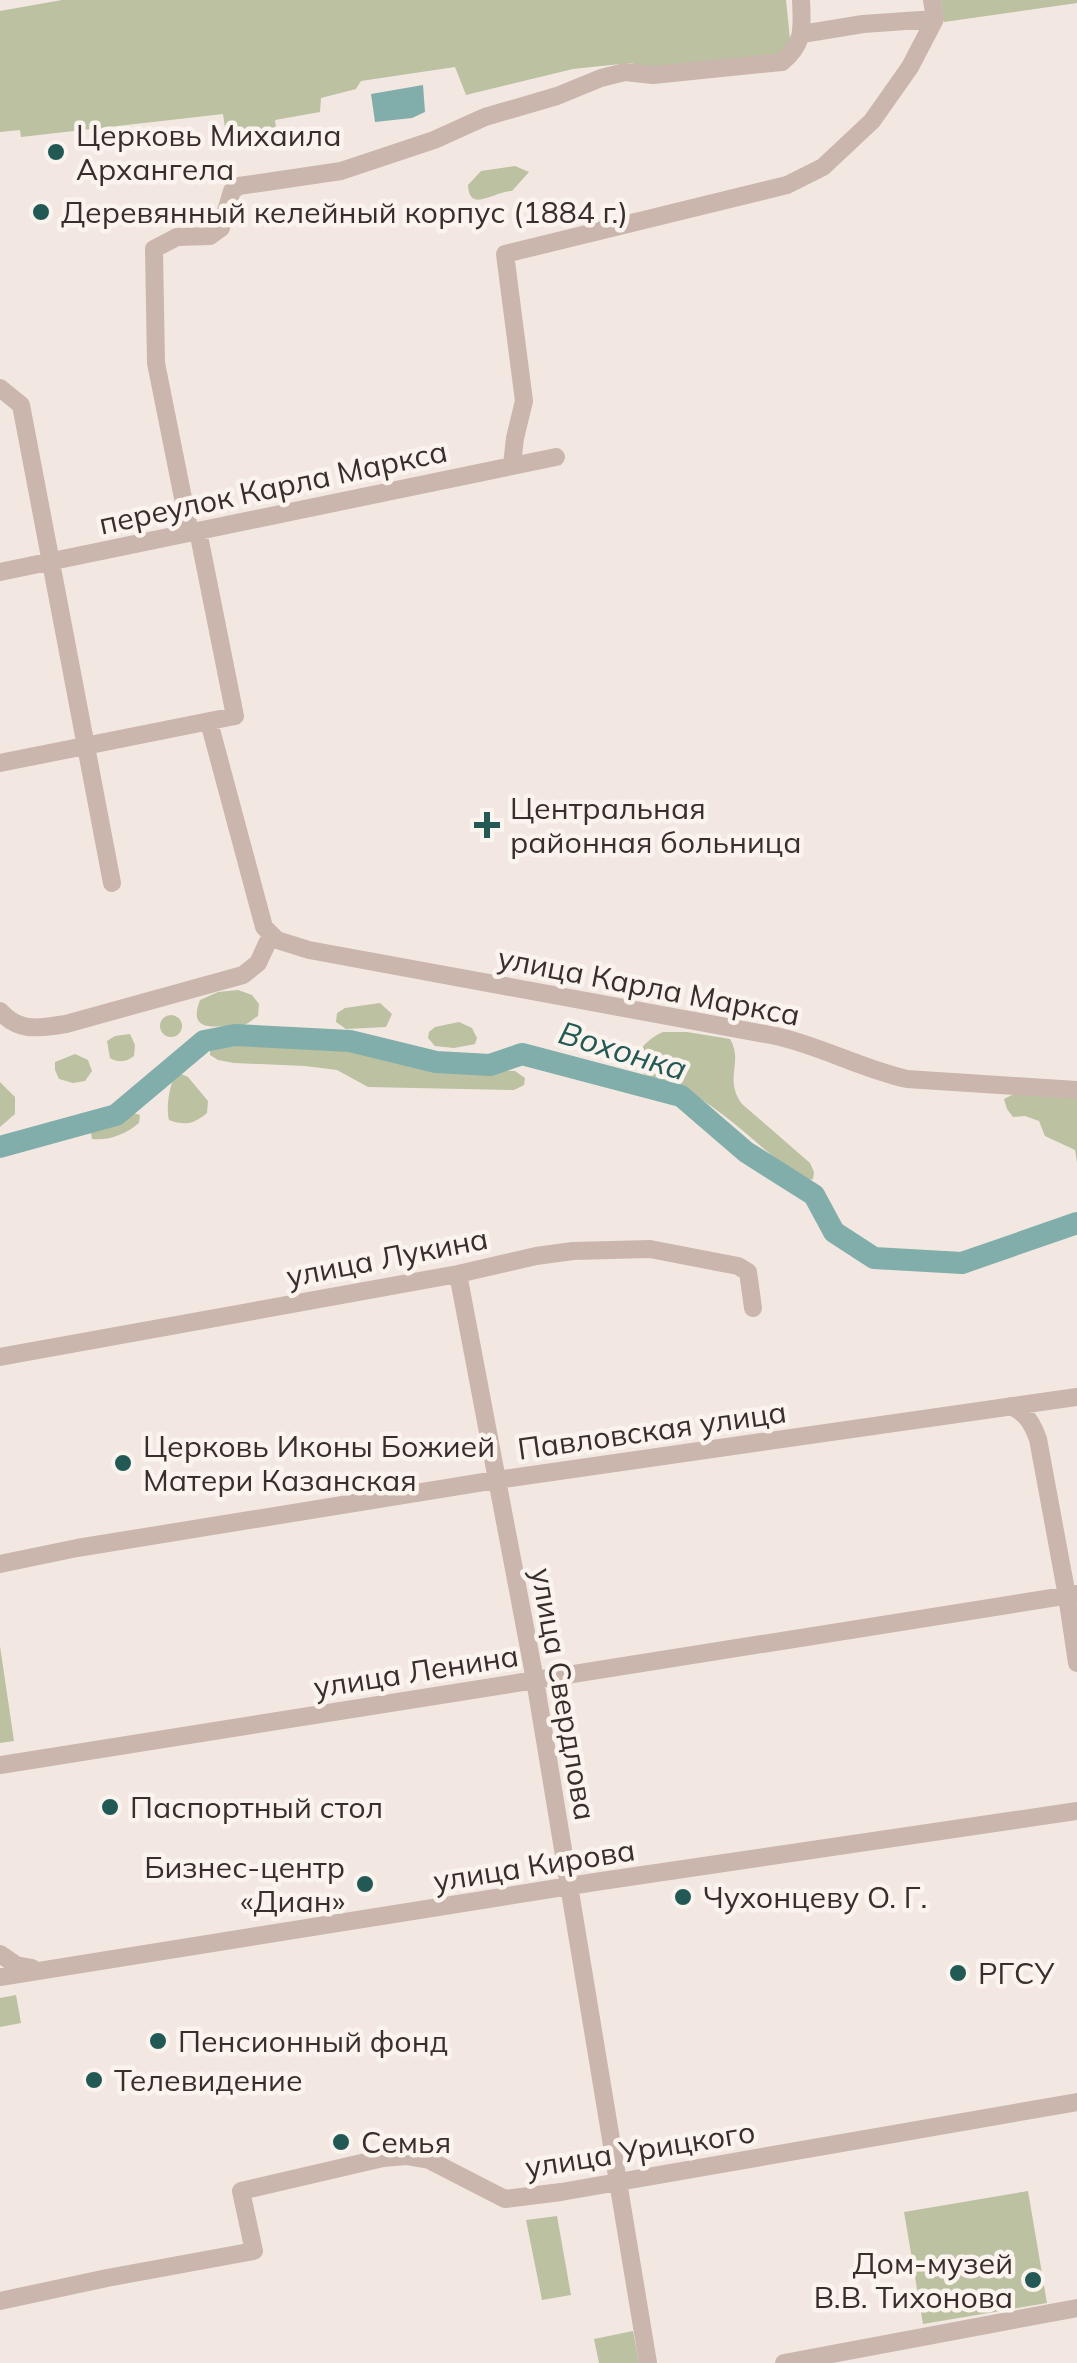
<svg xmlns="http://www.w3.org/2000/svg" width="1077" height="2363" font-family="Mulish,sans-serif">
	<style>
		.green { fill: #bbc1a1 }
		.water { fill: #81aeaa }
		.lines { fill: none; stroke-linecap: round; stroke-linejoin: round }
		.river { stroke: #81aeaa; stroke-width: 22 }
		.minor { stroke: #cab6ad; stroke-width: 18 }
		.poi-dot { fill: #225955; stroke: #faf3ee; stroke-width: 4 }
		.labels { text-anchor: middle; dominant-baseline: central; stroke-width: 9; stroke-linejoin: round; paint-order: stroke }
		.poi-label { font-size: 30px; fill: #392e2b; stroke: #faf3ee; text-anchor: start }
		.street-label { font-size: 30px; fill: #392e2b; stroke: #faf3ee }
		.water-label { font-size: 32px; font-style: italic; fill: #225955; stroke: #faf3ee }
	</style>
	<rect width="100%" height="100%" fill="#f2e8e1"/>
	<path class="green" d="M62,0H786L790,39L788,48L777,56L660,70L630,63L573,69L466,95L455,67L361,81L356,89L321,98L320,112L275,120L277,135L227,141L223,114L21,137L20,130L0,132V11Z
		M941,0H1077V3L944,22Z
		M515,166L529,172L512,191C495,191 469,214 468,185L481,171Z
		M238,990L252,995L259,1004L258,1016C253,1019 249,1024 243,1025C238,1027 232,1026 226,1026C204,1028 190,1026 200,1000L218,992Z
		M380,1003L392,1014L386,1027L346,1029L336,1022L337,1013L345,1008Z
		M160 1026a11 11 0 1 1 22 0a11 11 0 1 1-22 0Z
		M459,1022L472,1028L477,1038L475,1044L454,1048L435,1046L428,1038L429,1032L435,1027Z
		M663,1032H687L730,1039C744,1063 723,1078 742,1104L810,1163L814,1172L813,1179L804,1181C767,1154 734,1119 694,1095C677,1085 657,1082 637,1070C634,1052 647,1039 663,1032Z
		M130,1034L135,1045L134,1056C126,1062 119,1063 110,1058L107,1041L115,1036Z
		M235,1040L335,1047L447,1069L515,1071L525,1078L524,1085L514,1090L368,1087L337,1070L305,1066L234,1063L218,1060L210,1055V1049L220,1043Z
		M75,1054L88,1060L92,1071L85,1081L73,1083L59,1079L55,1070V1062Z
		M181,1074L188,1077L208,1101L207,1113C194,1124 185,1126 169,1120C166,1108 169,1089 174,1077Z
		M0,1082L15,1097V1114L0,1127Z
		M1014,1094L1077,1098V1163L1075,1150L1045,1136L1039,1121L1025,1116L1013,1117L1007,1109L1004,1099Z
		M133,1113L140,1115L139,1123C126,1134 109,1141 92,1139L91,1133Z
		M0,1646L14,1741L0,1743Z
		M16,1995L21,2023L0,2027V1998Z
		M1028,2191L1047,2303L923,2324L904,2212Z
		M557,2216L571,2295L542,2300L526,2220Z
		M633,2331L639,2363H599L594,2339Z"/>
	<path class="water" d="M423,85L425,112L412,118L375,122L371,94Z"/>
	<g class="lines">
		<path class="river" d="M0,1147L116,1115L204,1041L235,1035L350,1041L436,1062L490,1065L522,1054L681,1096L746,1152L814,1195L834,1232L874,1258L962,1263L1077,1223"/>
		<path class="minor" d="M802,34L863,24L935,19
			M0,388L21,405L112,883
			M512,465L515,438L524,401L505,254L787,185L823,167L872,121L910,67L935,19L932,0
			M190,533L156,363L154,249L177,237L210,236L221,228L232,191L239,186L341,171L434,140L485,117L557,96L601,78L625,72L653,75L782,62C805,43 802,28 801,0
			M0,572L556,457
			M209,722L264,927L277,940L309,950L776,1036C821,1046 862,1069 907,1079L1077,1090
			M0,763L235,716L198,531
			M0,1011C19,1033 40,1028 66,1024L243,975L258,963L271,935
			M458,1274L535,1680L648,2363
			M0,1357L458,1274L536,1256L573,1251L650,1249L738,1266L748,1272L753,1308
			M1011,1406C1027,1414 1032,1423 1038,1439L1067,1596L1077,1663
			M0,1564L77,1548L496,1480L1077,1397
			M0,1765L1077,1594
			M0,1954L16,1965L32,1968
			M0,1977L595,1882L1077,1811
			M0,2301L107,2278L254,2251L241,2191L383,2158L406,2156L429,2160L505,2199L561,2192L1077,2102
			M784,2363L1077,2308"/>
	</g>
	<g class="poi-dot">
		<circle cx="56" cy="152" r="10"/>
		<circle cx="41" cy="212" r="10"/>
		<path d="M482 810h10v10h10v10h-10v10h-10v-10h-10v-10h10z"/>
		<circle cx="123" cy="1463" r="10"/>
		<circle cx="110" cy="1807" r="10"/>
		<circle cx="365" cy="1884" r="10"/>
		<circle cx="683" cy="1897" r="10"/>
		<circle cx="958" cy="1973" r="10"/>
		<circle cx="158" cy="2041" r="10"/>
		<circle cx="94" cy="2080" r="10"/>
		<circle cx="341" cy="2142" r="10"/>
		<circle cx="1033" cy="2280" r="10"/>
	</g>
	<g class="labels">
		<g class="poi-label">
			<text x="76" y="135">Церковь Михаила<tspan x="76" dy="34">Архангела</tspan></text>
			<text x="61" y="212">Деревянный келейный корпус (1884 г.)</text>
			<text x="510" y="808">Центральная<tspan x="510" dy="34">районная больница</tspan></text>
			<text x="143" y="1446">Церковь Иконы Божией<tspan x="143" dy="34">Матери Казанская</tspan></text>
			<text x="130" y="1807">Паспортный стол</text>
			<text x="345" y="1867" text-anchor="end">Бизнес-центр<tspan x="345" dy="34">«Диан»</tspan></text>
			<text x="703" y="1897">Чухонцеву О. Г.</text>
			<text x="978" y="1973">РГСУ</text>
			<text x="178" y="2041">Пенсионный фонд</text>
			<text x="114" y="2080">Телевидение</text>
			<text x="361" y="2142">Семья</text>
			<text x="1013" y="2263" text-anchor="end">Дом-музей<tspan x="1013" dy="34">В.В. Тихонова</tspan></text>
		</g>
		<g class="street-label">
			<text transform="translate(273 487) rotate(-12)">переулок Карла Маркса</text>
			<text transform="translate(649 986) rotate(11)">улица Карла Маркса</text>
			<text transform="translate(387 1257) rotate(-11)">улица Лукина</text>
			<text transform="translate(652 1430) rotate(-8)">Павловская улица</text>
			<text transform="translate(416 1671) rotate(-9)">улица Ленина</text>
			<text transform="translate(564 1694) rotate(80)">улица Свердлова</text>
			<text transform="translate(534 1865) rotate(-9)">улица Кирова</text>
			<text transform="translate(640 2149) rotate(-9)">улица Урицкого</text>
		</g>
		<g class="water-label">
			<text transform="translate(623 1050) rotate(17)">Вохонка</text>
		</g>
	</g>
</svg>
